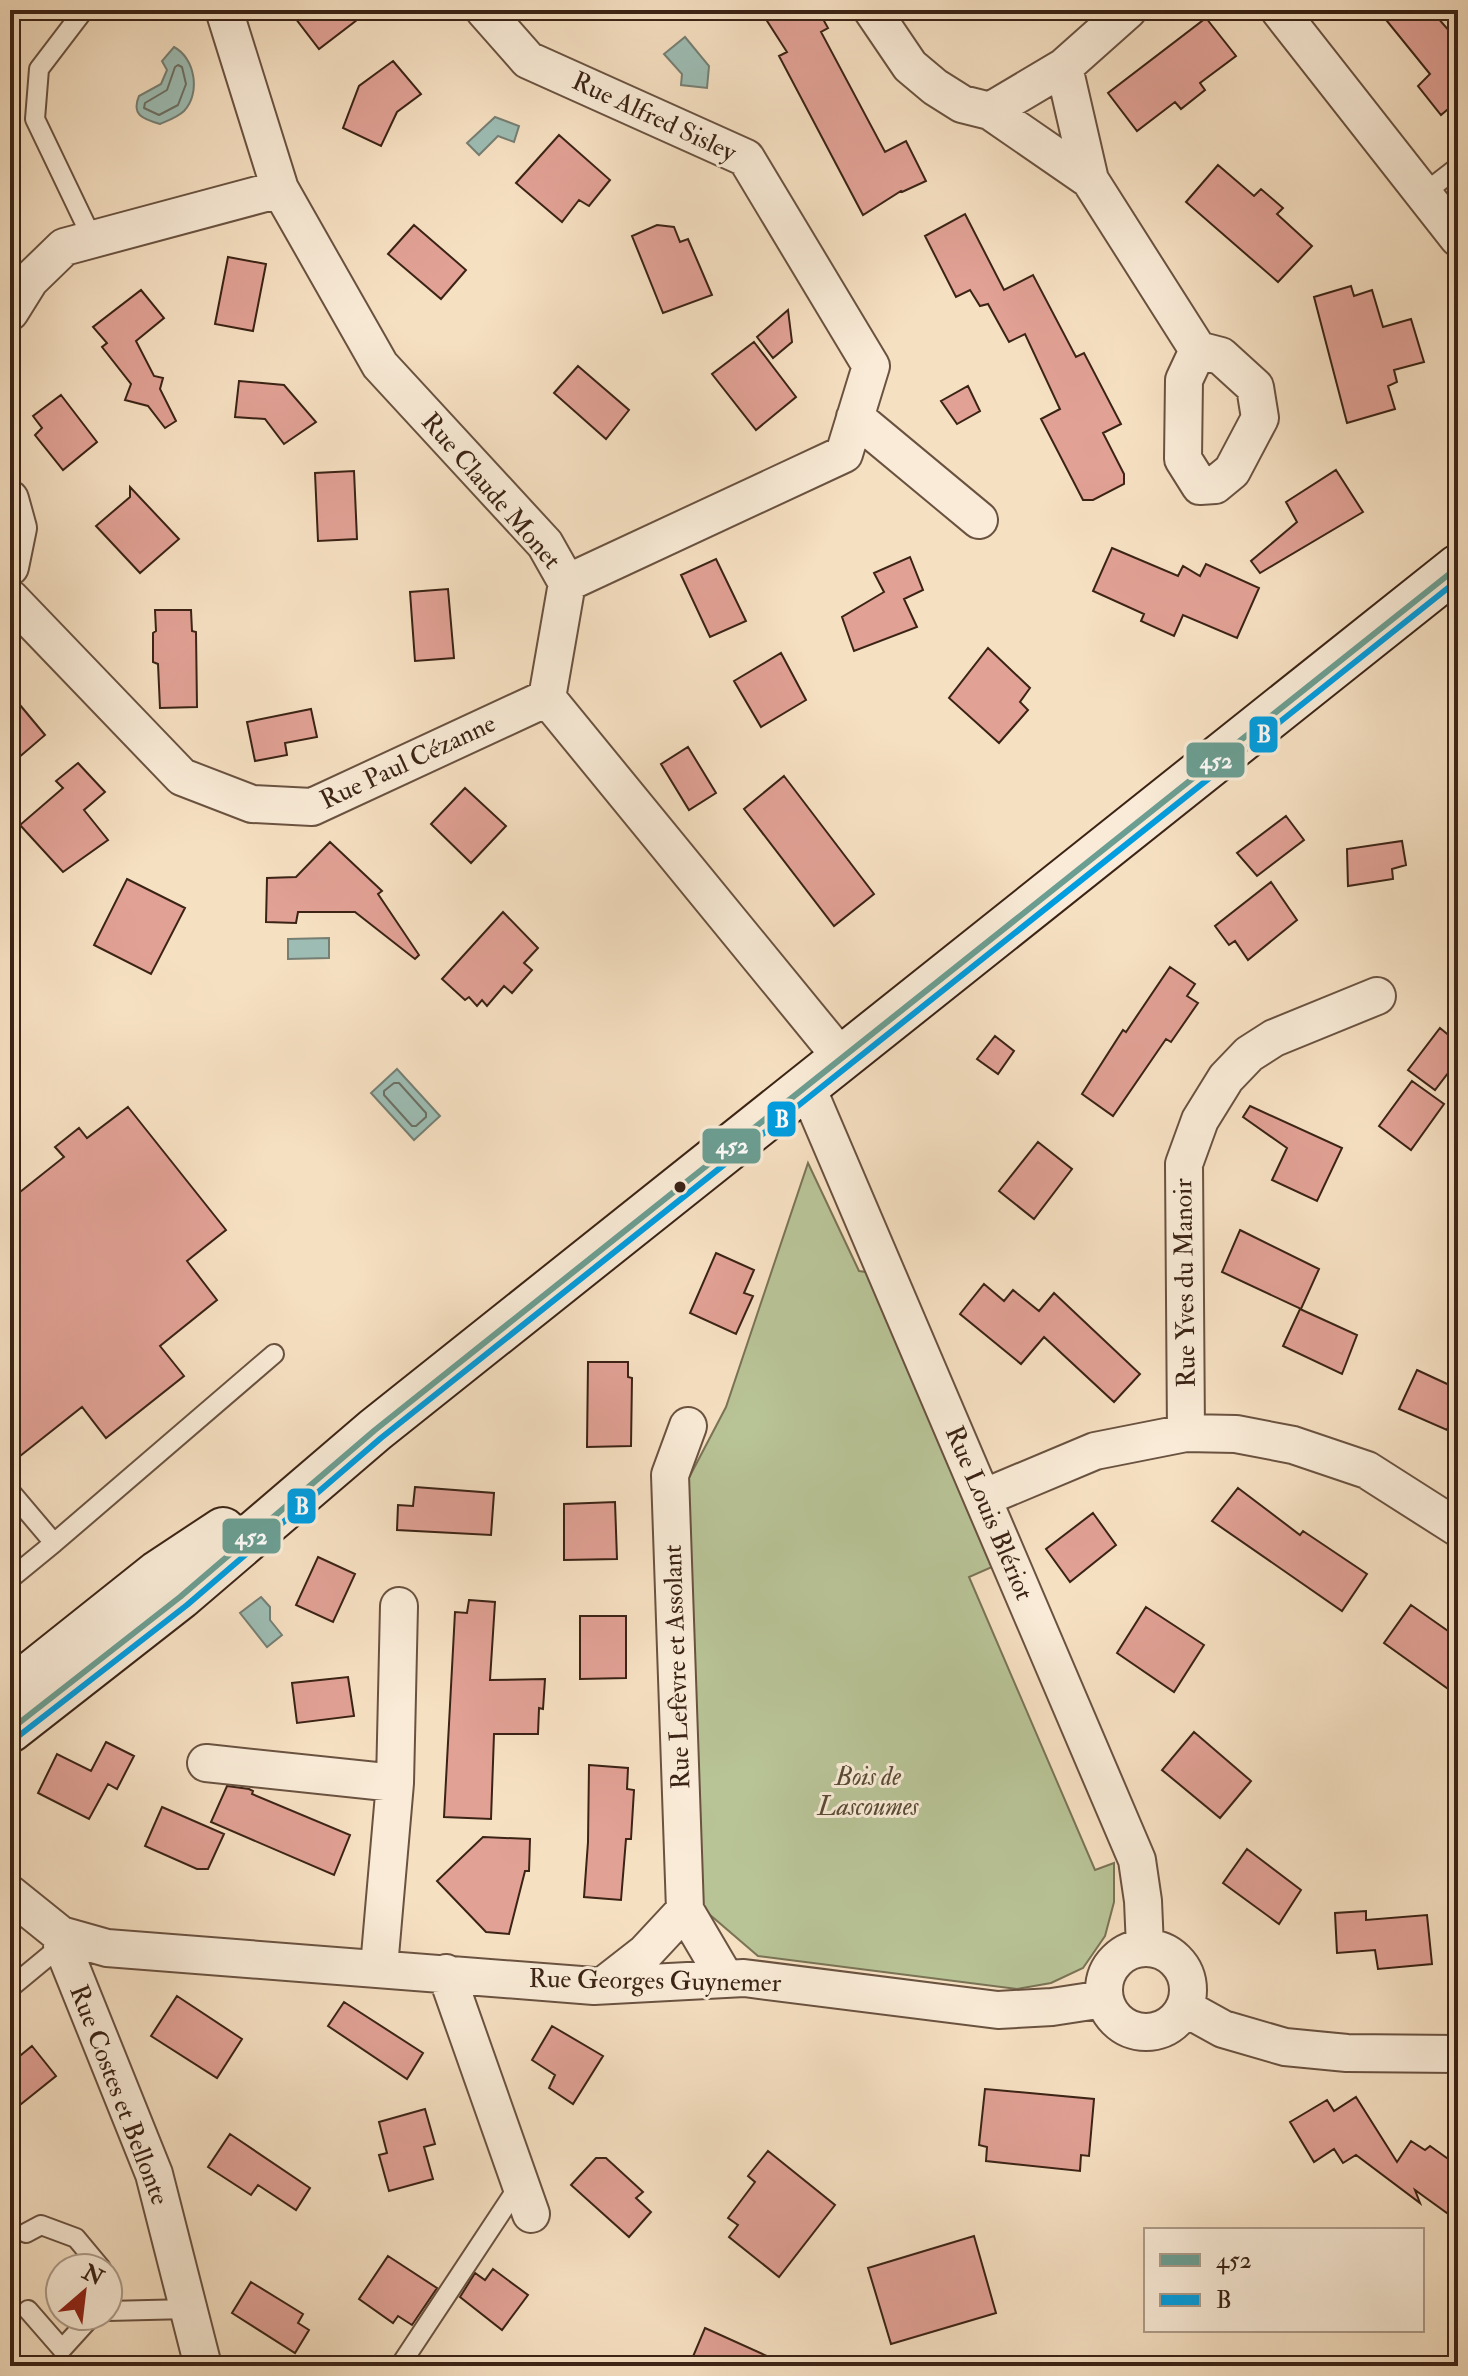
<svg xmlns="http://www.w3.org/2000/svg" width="1468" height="2376" font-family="'IM FELL Double Pica',serif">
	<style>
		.green { fill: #b8c396; stroke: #7a7356; stroke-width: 2 }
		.water { fill: #9dbdb4; stroke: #767f74; stroke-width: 2 }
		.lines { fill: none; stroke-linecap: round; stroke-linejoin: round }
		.shore { stroke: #6c7064; stroke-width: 2 }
		.building { fill: #e1a195; stroke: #3b2315; stroke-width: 2 }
		.lane-casing { stroke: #6a5240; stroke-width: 22 }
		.street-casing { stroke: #6a5240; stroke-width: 40 }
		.secondary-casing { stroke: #3b2315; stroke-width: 48 }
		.lane { stroke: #f9ebd7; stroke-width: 18 }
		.street { stroke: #f9ebd7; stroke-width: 36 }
		.secondary { stroke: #f9ebd7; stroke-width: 44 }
		.bus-1-casing { stroke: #f9ebd7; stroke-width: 12 }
		.bus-2-casing { stroke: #f9ebd7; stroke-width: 12 }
		.bus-1 { stroke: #6b9e92; stroke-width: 6 }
		.bus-2 { stroke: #009de0; stroke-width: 6 }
		.bus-dot { fill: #3b2315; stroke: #f9ebd7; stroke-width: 3 }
		.labels { text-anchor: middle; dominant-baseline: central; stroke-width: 6; stroke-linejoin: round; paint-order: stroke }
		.street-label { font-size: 26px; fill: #3b2315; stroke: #f9ebd7 }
		.park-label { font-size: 26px; font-style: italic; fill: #5a4b35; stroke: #f9ebd7 }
		.line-badge { stroke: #f9ebd7; stroke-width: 3 }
		.badge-label { font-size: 22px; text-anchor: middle; font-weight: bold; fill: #fff }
	</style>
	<rect width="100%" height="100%" fill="#f6e0c2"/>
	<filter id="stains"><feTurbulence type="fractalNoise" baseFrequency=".0025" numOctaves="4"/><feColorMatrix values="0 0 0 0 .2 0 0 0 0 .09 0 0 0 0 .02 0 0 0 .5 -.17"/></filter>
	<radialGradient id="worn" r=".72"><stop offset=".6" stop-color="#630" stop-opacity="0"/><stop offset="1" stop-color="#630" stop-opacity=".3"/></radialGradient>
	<path class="green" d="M808,1163L859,1271L866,1272L992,1567L969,1577L1095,1870L1114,1863V1902L1105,1936L1083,1968L1051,1983L1017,1989L758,1956L709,1914L700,1901L682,1491L726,1407Z"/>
	<path class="water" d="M685,37L709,66L707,88L681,85L682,74L664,54Z
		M174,47C195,58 201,93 184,111C178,117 167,121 160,124C143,119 131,115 139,96L161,84L167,70L162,61Z
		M495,117L519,126L514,142L498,136L479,155L467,143Z
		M329,938V958L288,959V939Z
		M397,1069L440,1116L414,1140L371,1093Z
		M261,1597L270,1607V1620L282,1635L267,1647L240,1613Z"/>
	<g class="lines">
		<path class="shore" d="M178,65L182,67L186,84L178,105L159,115L144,108L145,103L167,90L175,67Z
			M394,1083H399L426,1113V1117L416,1126H412L384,1095V1091Z"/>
	</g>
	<path class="building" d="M289,10H370L319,49Z
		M760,10H818L828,28L821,32L885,152L906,141L926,181L902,192L901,191L863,215L779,56L787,52Z
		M1378,10H1431L1458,41V108L1454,104L1441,115L1418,86L1430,74Z
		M1206,18L1236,56L1200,83L1205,90L1181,109L1175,102L1137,131L1108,93Z
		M393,61L421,94L397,112L381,146L343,128L359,86Z
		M559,135L610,180L589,206L579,200L562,222L516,183Z
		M1218,165L1254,196L1261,189L1283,208L1277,214L1312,246L1278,282L1186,202Z
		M965,214L1004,290L1033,275L1076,357L1084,353L1121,424L1103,433L1124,474V484L1093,500H1083L1041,419L1060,409L1025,334L1009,342L988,304L980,306L970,290L956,297L925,236Z
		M414,225L466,270L441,299L388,254Z
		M657,225L674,227L680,242L688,239L712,295L663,313L632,236Z
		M228,257L266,264L253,331L215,324Z
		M1351,286L1354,296L1372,290L1383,327L1411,319L1424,362L1394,370L1397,382L1388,386L1395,409L1347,423L1314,297Z
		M141,290L164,318L136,341L154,376L163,378L160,389L176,421L165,428L148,406L125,400L131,384L102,347L107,343L93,327Z
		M788,310L792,342L773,358L757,337Z
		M754,342L796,397L756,430L712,374Z
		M578,366L629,410L606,439L554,393Z
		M239,381L284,385L316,422L284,444L265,419L235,417Z
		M968,386L980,411L957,424L941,401Z
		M61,395L97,442L63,470L35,435L42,428L33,416Z
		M1336,470L1363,512L1260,573L1251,561L1297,522L1286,502Z
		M354,471L357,539L318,541L315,473Z
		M130,487L179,539L140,573L96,526L130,497Z
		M1112,548L1178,576L1183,566L1200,576L1206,564L1259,588L1237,638L1183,615L1174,636L1141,621L1144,614L1093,591Z
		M910,557L923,590L904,599L917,627L854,651L842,617L884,592L874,573Z
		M716,559L746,621L710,637L681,575Z
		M448,589L454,658L415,661L410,592Z
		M155,610H191L192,631L196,632L197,707L160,708L158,664L153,662V633L156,631Z
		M988,648L1030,688L1020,702L1028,710L999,743L949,698Z
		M781,653L806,700L761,727L734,681Z
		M10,693L45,735L10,765Z
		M311,709L317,737L285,743L287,755L255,761L247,722Z
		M688,747L716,793L689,810L661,764Z
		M78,763L105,792L84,810L108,840L63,872L20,825L63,788L56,781Z
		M784,776L874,894L834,926L744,809Z
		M465,788L506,826L471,863L431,824Z
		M1286,816L1304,840L1257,876L1237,853Z
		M1402,841L1406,865L1392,869L1393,879L1348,886L1347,849Z
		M330,842L382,891L378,894L419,955L415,959L355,912H298L296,923L266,922L267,878L296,877Z
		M127,879L185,908L151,974L94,945Z
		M1271,882L1297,920L1248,960L1235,941L1229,945L1215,926Z
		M503,912L538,948L524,963L532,970L512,993L504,986L487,1006L482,1000L477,1006L469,997L465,1000L442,979Z
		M1170,967L1195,984L1187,996L1198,1003L1171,1042L1166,1039L1113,1116L1082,1094L1123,1030L1126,1032Z
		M1440,1028L1458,1043V1060L1435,1090L1408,1070Z
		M995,1036L1014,1051L998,1074L977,1059Z
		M1412,1081L1444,1104L1411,1150L1379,1126Z
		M1250,1106L1342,1148L1317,1201L1272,1180L1287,1148L1243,1117Z
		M128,1107L226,1230L187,1261L217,1300L160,1346L184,1376L106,1438L82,1407L10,1464V1200L64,1157L55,1147L79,1128L87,1138Z
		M1038,1142L1072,1169L1034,1219L999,1191Z
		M1240,1230L1319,1269L1301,1309L1222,1272Z
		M716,1253L754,1270L744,1293L753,1296L736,1334L690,1313Z
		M984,1284L1004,1301L1013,1290L1039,1311L1054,1293L1140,1374L1114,1402L1044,1337L1021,1364L960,1314Z
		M1300,1309L1357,1335L1342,1374L1283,1346Z
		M588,1362H628V1377L632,1378L631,1446L587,1447Z
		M1417,1370L1458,1389V1406L1447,1430L1399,1409Z
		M415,1487L494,1493L491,1535L397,1530L398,1505L413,1506Z
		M1238,1488L1300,1535L1303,1531L1367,1574L1342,1611L1212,1521Z
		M615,1502L617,1559L564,1560V1504Z
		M1093,1513L1116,1545L1070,1582L1046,1549Z
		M318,1557L355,1574L333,1622L296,1605Z
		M469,1600L495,1602L490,1680L545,1679L543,1709L539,1708L538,1734H494L491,1819L444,1817L455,1612L467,1613Z
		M1411,1605L1458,1638V1696L1384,1643Z
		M1146,1607L1204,1645L1174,1692L1117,1653Z
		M580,1616H626V1678L580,1679Z
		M348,1677L354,1716L297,1723L292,1683Z
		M1194,1732L1251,1781L1220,1818L1162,1770Z
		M106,1742L134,1756L117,1789L108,1784L89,1819L38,1793L57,1754L91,1771Z
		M589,1765L628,1768L627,1789L634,1790L631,1839H626L621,1900L584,1897L588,1842Z
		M227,1786L249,1789L253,1791L252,1794L350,1835L334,1875L211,1822Z
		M162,1807L224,1834L208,1869H197L145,1846Z
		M483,1837L530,1839L529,1871H525L509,1934L486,1932L437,1881Z
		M1247,1849L1301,1890L1279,1924L1223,1883Z
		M1366,1911V1920L1427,1915L1432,1964L1378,1969L1375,1950L1337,1953L1335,1913Z
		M177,1996L242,2039L217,2078L151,2036Z
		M344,2002L423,2053L407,2079L328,2026Z
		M552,2026L603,2056L573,2104L549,2088L555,2075L532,2060Z
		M32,2046L56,2076L10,2113V2064Z
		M985,2089L1094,2099L1089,2156L1081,2155L1080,2171L986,2161L987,2147L979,2145Z
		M1356,2097L1397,2162L1411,2141L1425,2150L1430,2146L1458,2166V2221L1415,2190L1420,2203L1356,2155L1343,2163L1334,2149L1314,2162L1290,2122L1327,2100L1334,2111Z
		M425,2109L435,2144L424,2147L433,2179L389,2191L379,2155L387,2153L379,2122Z
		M230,2134L310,2188L296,2210L258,2185L251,2195L208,2167Z
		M768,2151L835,2205L779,2277L729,2237L738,2225L728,2218L755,2182L748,2176Z
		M596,2158H606L643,2192L636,2198L651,2212L629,2237L571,2185Z
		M974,2236L996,2313L891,2344L868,2268Z
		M388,2256L437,2288L412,2325L398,2316L393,2323L359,2299Z
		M493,2269L528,2295L502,2330L460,2297L475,2273L485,2280Z
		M251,2282L303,2314L298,2323L309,2330L295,2353L232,2313Z
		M705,2328L789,2366H689Z"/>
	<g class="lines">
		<defs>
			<path id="lane" d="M84,10L39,69L35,119L92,238
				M1423,194L1458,167
				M10,1491L54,1543L274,1354
				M10,1579L54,1543
				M10,1988L62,1945
				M26,2233L41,2225L76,2238L101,2268
				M28,2310L62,2349L92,2316
				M108,2311L188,2309
				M403,2361L520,2184"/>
			<path id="street" d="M224,10L280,189L380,365L545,544L567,583L547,698L841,1057
				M484,10L528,60L746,158L871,366L844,454L567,583
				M872,10L910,66L935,87L962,104L990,111L1090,180
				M1279,10L1458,238
				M1064,67L1090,180L1198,350L1184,380L1183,459L1200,486L1215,485L1232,471L1260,418L1255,387L1221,356L1198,350
				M990,111L1064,67L1128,10
				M10,312L30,280L64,247L280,189
				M855,417L979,520
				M10,499L18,528L10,567
				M10,598L182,777L252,804L312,807L547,698
				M806,1085L1137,1860L1143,1901L1145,1947
				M688,1426L670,1475L685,1910L725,1978
				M1186,1433L1184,1164L1200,1120L1226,1078L1249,1054L1274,1038L1377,996
				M983,1498L1095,1451L1186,1433L1236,1434L1293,1445L1367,1470L1458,1528
				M206,1763L395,1783
				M10,1894L61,1935L107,1948L594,1986L744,1978L998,2010L1052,2007L1104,1999
				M61,1935L62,1945L154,2174L203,2366
				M1104 1990a42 42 0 1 1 84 0a42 42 0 1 1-84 0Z
				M379,1967L395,1783L399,1606
				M446,1973L531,2214
				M604,1985L645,1953L685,1910
				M1185,2008L1223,2029L1285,2047L1347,2053L1458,2054"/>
			<path id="secondary" d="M10,1691L158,1573L223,1530
				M10,1730L180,1597L375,1430L1458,567"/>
		</defs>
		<use href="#lane" class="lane-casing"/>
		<use href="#street" class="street-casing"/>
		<use href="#secondary" class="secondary-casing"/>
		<use href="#lane" class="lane"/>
		<use href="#street" class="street"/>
		<use href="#secondary" class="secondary"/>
		<defs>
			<path id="bus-1" d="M10,1730L180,1597L375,1430L1458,567"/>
			<path id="bus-2" d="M16,1738L187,1605L381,1438L1458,580"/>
		</defs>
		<use href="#bus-1" class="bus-1-casing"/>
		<use href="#bus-2" class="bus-2-casing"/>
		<use href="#bus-1" class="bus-1"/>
		<use href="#bus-2" class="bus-2"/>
	</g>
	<circle class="bus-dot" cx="680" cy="1187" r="7"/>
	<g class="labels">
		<g class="street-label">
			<text transform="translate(654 117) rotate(25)">Rue Alfred Sisley</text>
			<text transform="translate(491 491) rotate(49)">Rue Claude Monet</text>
			<text transform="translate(408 762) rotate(-25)">Rue Paul Cézanne</text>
			<text transform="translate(1185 1283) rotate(-91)">Rue Yves du Manoir</text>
			<text transform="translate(989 1513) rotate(67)">Rue Louis Blériot</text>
			<text transform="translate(677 1667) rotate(-92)">Rue Lefèvre et Assolant</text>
			<text transform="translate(655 1981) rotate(1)">Rue Georges Guynemer</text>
			<text transform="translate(119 2095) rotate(69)">Rue Costes et Bellonte</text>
		</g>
		<g class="park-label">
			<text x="868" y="1777">Bois de<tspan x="868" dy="30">Lascoumes</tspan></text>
		</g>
	</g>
	<g class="line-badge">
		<rect x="1248" y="715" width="31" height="39" rx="8" fill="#009de0"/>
		<rect x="1185" y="741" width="61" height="38" rx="8" fill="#6b9e92"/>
		<rect x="766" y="1100" width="31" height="38" rx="8" fill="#009de0"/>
		<rect x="701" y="1127" width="61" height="38" rx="8" fill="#6b9e92"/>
		<rect x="286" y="1487" width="31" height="38" rx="8" fill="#009de0"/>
		<rect x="221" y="1517" width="61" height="38" rx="8" fill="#6b9e92"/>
	</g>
	<g class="badge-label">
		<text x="1264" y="742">B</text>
		<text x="1216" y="768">452</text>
		<text x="782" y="1127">B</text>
		<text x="732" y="1153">452</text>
		<text x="302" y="1514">B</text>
		<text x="251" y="1544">452</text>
	</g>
	<rect width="1468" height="2376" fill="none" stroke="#f6e0c2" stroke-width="40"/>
	<rect x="12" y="12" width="1444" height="2352" fill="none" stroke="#3b2315" stroke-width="4"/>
	<rect x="20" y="20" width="1428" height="2336" fill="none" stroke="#3b2315" stroke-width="2"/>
	<rect x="1144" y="2228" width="280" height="104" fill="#f9ebd7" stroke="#ad9b89" stroke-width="2"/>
	<rect x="1160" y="2254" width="40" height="12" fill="#6b9e92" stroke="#ad9b89" stroke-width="2"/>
	<text x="1216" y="2268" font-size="24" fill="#3b2315">452</text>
	<rect x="1160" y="2294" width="40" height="12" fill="#009de0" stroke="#ad9b89" stroke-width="2"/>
	<text x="1216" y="2308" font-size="24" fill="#3b2315">B</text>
	<g transform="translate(84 2292) rotate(28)"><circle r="38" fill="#f9ebd7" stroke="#ad9b89" stroke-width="2"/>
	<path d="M0-6L14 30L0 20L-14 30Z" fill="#8f2418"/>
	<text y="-12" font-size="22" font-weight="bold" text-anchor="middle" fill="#3b2315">N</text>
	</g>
	<rect width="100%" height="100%" filter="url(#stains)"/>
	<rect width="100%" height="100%" fill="url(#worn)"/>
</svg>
